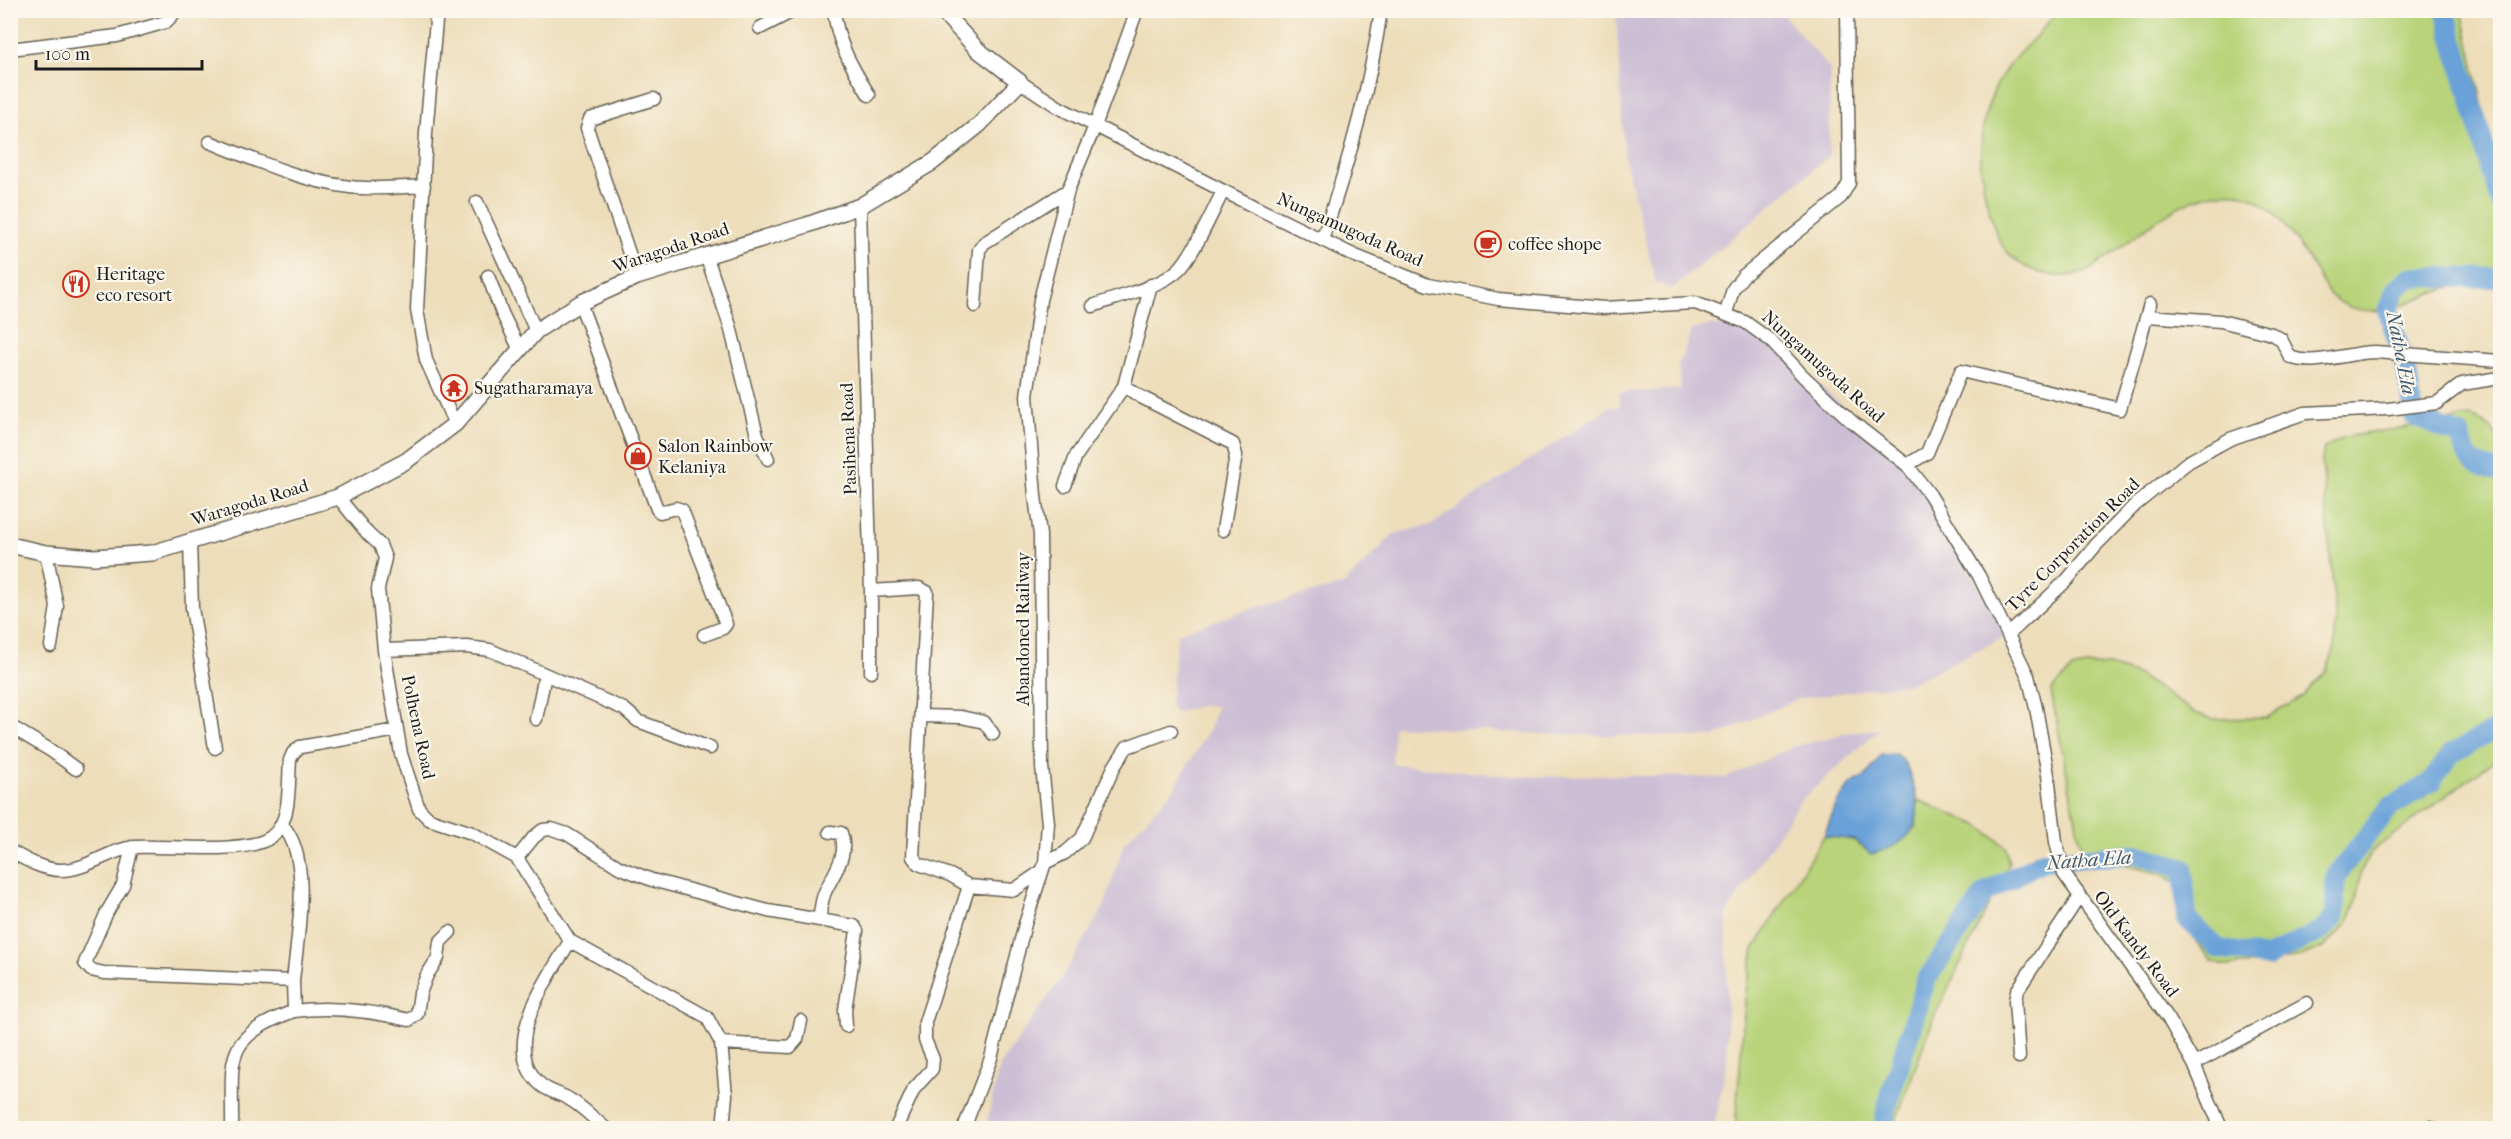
<svg xmlns="http://www.w3.org/2000/svg" width="2511" height="1139" font-family="'IM FELL French Canon',serif">
	<style>
		.industrial { fill: #ccbed4 }
		.green { fill: #b8d379; stroke: #6a784a; stroke-width: 1.5 }
		.water { fill: #69a1d8; stroke: #425e7a; stroke-width: 1.5 }
		.lines { fill: none; stroke-linecap: round; stroke-linejoin: round }
		.river { stroke: #69a1d8; stroke-width: 20 }
		.minor-casing { stroke: #656053; stroke-width: 15 }
		.major-casing { stroke: #656053; stroke-width: 18 }
		.minor { stroke: #fff; stroke-width: 12 }
		.major { stroke: #fff; stroke-width: 15 }
		.labels { text-anchor: middle; dominant-baseline: central; stroke-width: 4.5; stroke-linejoin: round; paint-order: stroke }
		.street-label { font-size: 18px; fill: #1c1c1c; stroke: #fbf7ec }
		.poi-label { font-size: 18px; fill: #1c1c1c; stroke: #fbf7ec; text-anchor: start }
		.water-label { font-size: 20px; font-style: italic; fill: #3f5871; stroke: #fbf7ec }
	</style>
	<rect width="100%" height="100%" fill="#fbf7ec"/>
	<filter id="ink" filterUnits="userSpaceOnUse"><feTurbulence type="fractalNoise" baseFrequency=".0167" numOctaves="2"/><feDisplacementMap in="SourceGraphic" scale="12" xChannelSelector="R" yChannelSelector="G"/><feConvolveMatrix kernelMatrix="1 2 1 2 8 2 1 2 1" color-interpolation-filters="sRGB"/></filter>
	<filter id="wash" filterUnits="userSpaceOnUse"><feTurbulence type="fractalNoise" baseFrequency=".008" numOctaves="4" result="noise"/><feDisplacementMap in="SourceGraphic" scale="24" xChannelSelector="R" yChannelSelector="G"/><feGaussianBlur stdDeviation="1.35" result="paint"/><feColorMatrix in="noise" values="0 0 0 0 0 0 0 0 0 0 0 0 0 0 0 0 0 1.4 0 .05"/><feComposite in="paint" operator="in"/></filter>
	<g filter="url(#wash)">
		<rect width="100%" height="100%" fill="#edddba"/>
		<path class="industrial" d="M1616,11H1780L1830,69L1829,156L1672,289L1656,283L1624,154Z
			M1711,325L1731,327L1770,340L1907,465L2008,635L1911,683L1797,699L1714,737L1541,734L1394,726L1392,764L1521,777L1602,775L1726,778L1793,747L1852,732L1880,729L1800,801L1727,913V1061L1714,1128H986L999,1066L1062,977L1104,907L1124,843L1172,792L1209,729L1217,706L1204,705L1174,713L1170,704L1178,633L1257,607L1343,585L1394,534L1431,525L1608,408L1619,406V393L1681,389L1678,366L1692,330Z"/>
		<path class="green" d="M2057,10L2462,11L2490,140L2500,170V281C2484,283 2465,282 2450,287C2408,300 2368,329 2329,294C2308,261 2279,198 2237,193C2187,188 2148,229 2110,255C2102,261 2092,270 2083,273C2051,282 2013,269 1998,238C1995,231 1993,223 1991,216C1974,166 1977,109 2009,65C2024,46 2044,32 2057,10Z
			M2471,417C2495,427 2494,428 2500,453V756L2372,851L2361,872L2356,901L2348,923L2324,947L2301,957L2247,965L2224,966L2212,961L2197,943L2192,906L2184,887L2162,874L2086,856L2080,842L2051,691L2072,669L2091,665L2108,666L2138,675L2195,713L2214,719L2266,718L2302,697L2326,671L2334,651L2336,622L2322,461L2324,448L2344,437Z
			M1918,800L1978,825L2006,847L2009,864L1934,1017L1893,1128H1735L1746,991L1754,949L1824,836L1854,839L1859,845L1916,827Z"/>
		<path class="water" d="M1896,754C1906,762 1908,769 1912,781C1926,823 1913,844 1871,854L1854,840L1824,836L1837,803L1850,785L1868,774L1881,755Z"/>
		<g class="lines">
			<path class="river" d="M2445,10L2500,202
				M2500,278L2410,277L2396,289L2388,310L2407,373L2414,416L2461,436C2466,465 2475,464 2500,472
				M1883,1128L1887,1106L1926,980L1985,893L2043,861L2137,854L2183,868L2187,919L2219,949L2267,957L2321,931L2335,917V877L2390,807L2431,782L2452,753L2499,728L2500,725"/>
		</g>
	</g>
	<g filter="url(#ink)">
		<g class="lines">
			<defs>
				<path id="minor" d="M437,10L426,133L417,310L426,360L455,424
					M834,10C837,43 852,67 869,95
					M760,28L795,10
					M10,49L117,36L166,22L177,10
					M1020,82L1060,108L1255,207L1353,255L1428,285L1498,299L1604,308L1695,303L1745,322L1770,340L1803,376L1851,421L1907,465L1930,495L1979,576L2028,676L2036,708L2048,775L2056,842L2064,874L2168,1018L2194,1064L2221,1128
					M210,142C255,160 301,181 350,187C374,190 400,187 424,186
					M477,202L536,331
					M860,206L871,591V672
					M1322,240C1348,165 1370,89 1381,10
					M706,255L730,326L757,435L768,459
					M488,276L502,313L520,350
					M637,277L587,128L590,119L654,99
					M1151,285L1124,386L1141,397L1233,444L1236,455L1223,530
					M580,303L657,509L660,512L676,508L682,510L726,624L723,628L704,635
					M975,306L979,250L984,243L1068,190
					M1093,306C1118,296 1160,288 1179,269C1194,254 1213,211 1223,191
					M1726,313L1733,289L1743,276L1841,197L1849,183L1847,10
					M2147,316L2221,321L2272,334L2281,339L2290,357C2315,367 2348,352 2375,352L2500,361
					M1907,465L1927,453L1961,371L2120,409L2150,304
					M1065,486L1076,456L1124,386
					M338,497L368,534L380,545L385,558L378,589L384,650L401,754L419,809L429,819L472,833L517,858L570,941L707,1017L721,1043L726,1095L723,1128
					M190,541L192,608L215,748
					M46,553L57,606L51,646
					M871,591L919,588L927,592L913,857L919,864L950,875L969,886L1014,890L1042,871
					M2008,635L2067,580L2096,545L2135,505L2188,462L2230,439L2305,413L2388,409L2437,403L2462,384L2500,378
					M384,650L467,647L490,650L624,709L638,721L710,748
					M922,716L961,717L984,722L993,734
					M536,719L545,675
					M10,726L50,750L76,769
					M132,847L123,885L107,912L85,963L91,970L104,973L293,981C297,939 313,857 282,825
					M10,851C26,860 43,870 61,870C88,870 109,849 135,847C166,845 247,855 271,837C292,822 288,784 290,760L293,753L300,747L397,730
					M517,858L534,837L543,830L552,829L567,834L619,867L652,880L768,911L854,926L857,931L845,1010L846,1026
					M1045,863L1065,853L1082,838L1114,767L1127,747L1171,731
					M819,920C821,911 821,900 825,892C834,872 849,856 841,833L830,832
					M570,941C548,979 498,1045 540,1084C547,1091 561,1094 569,1099C582,1106 594,1119 605,1128
					M294,1011C332,1006 371,1011 409,1020L417,1014L420,993L427,975L438,958L440,942L450,932
					M721,1043L790,1047L797,1039L801,1021
					M2019,1057L2015,1001L2017,991L2079,897
					M2194,1064L2307,1003
					M2431,1127L2432,1128
					M232,1128C233,1059 220,1039 294,1011L293,981
					M896,1128L914,1089L932,1069L933,1059L925,1040V1022L969,886
					M964,1128L991,1058L1025,924L1045,863L1048,823L1042,767L1040,535L1035,496L1027,396L1040,300L1068,190L1095,126L1137,10"/>
				<path id="major" d="M10,545L46,553L94,557L152,553L338,497L406,461L455,424L536,331L580,303L637,277L807,225L860,206L933,162L979,125L1020,82L978,50L941,10"/>
			</defs>
			<use href="#minor" class="minor-casing"/>
			<use href="#major" class="major-casing"/>
			<use href="#minor" class="minor"/>
			<use href="#major" class="major"/>
		</g>
	</g>
	<defs>
		<symbol id="cafe-ring" viewBox="-11 -11 22 22"><circle r="9.5" fill="#fbf7ec" stroke="#c8321e" stroke-width="1.5"/><path d="M-5.5-4.5H6V0H3Q3 3.5 0 3.5H-2.5Q-5.5 3.5-5.5 0ZM3-3.2v2h1.7v-2ZM-6 4.5H4V6H-6Z" fill="#c8321e"/></symbol>
		<symbol id="restaurant-ring" viewBox="-11 -11 22 22"><circle r="9.5" fill="#fbf7ec" stroke="#c8321e" stroke-width="1.5"/><path d="M-5-6h1v4h1v-4h1v4h1v-4h1v5L-1.5 .5V6h-2V.5L-5-1ZM5-6V6H3V1.5H1.5Q1.5-4 5-6Z" fill="#c8321e"/></symbol>
		<symbol id="temple-ring" viewBox="-11 -11 22 22"><circle r="9.5" fill="#fbf7ec" stroke="#c8321e" stroke-width="1.5"/><path d="M0-6L5-2H3V0L6.5 2.5H4V6H1.5V3h-3V6H-4V2.5H-6.5L-3 0V-2H-5Z" fill="#c8321e"/></symbol>
		<symbol id="shop-ring" viewBox="-11 -11 22 22"><circle r="9.5" fill="#fbf7ec" stroke="#c8321e" stroke-width="1.5"/><path d="M-5-2.5h2.3a2.7 3.5 0 0 1 5.4 0H5L5.5 6h-11ZM-1.5-2.5h3a1.5 2.3 0 0 0-3 0Z" fill="#c8321e"/></symbol>
	</defs>
	<g fill-rule="evenodd">
		<use href="#cafe-ring" x="1473" y="229" width="30" height="30"/>
		<use href="#restaurant-ring" x="61" y="269" width="30" height="30"/>
		<use href="#temple-ring" x="439" y="373" width="30" height="30"/>
		<use href="#shop-ring" x="623" y="441" width="30" height="30"/>
	</g>
	<g class="labels">
		<g class="street-label">
			<text transform="translate(1350 230) rotate(24)">Nungamugoda Road</text>
			<text transform="translate(671 248) rotate(-19)">Waragoda Road</text>
			<text transform="translate(1823 367) rotate(42)">Nungamugoda Road</text>
			<text transform="translate(849 439) rotate(-92)">Pasihena Road</text>
			<text transform="translate(250 503) rotate(-17)">Waragoda Road</text>
			<text transform="translate(2073 545) rotate(-45)">Tyre Corporation Road</text>
			<text transform="translate(1023 629) rotate(-90)">Abandoned Railway</text>
			<text transform="translate(418 727) rotate(78)">Polhena Road</text>
			<text transform="translate(2136 944) rotate(53)">Old Kandy Road</text>
		</g>
		<g class="poi-label">
			<text x="1508" y="244">coffee shope</text>
			<text x="96" y="274">Heritage<tspan x="96" dy="21">eco resort</tspan></text>
			<text x="474" y="388">Sugatharamaya</text>
			<text x="658" y="446">Salon Rainbow<tspan x="658" dy="21">Kelaniya</tspan></text>
		</g>
		<g class="water-label">
			<text transform="translate(2401 353) rotate(79)">Natha Ela</text>
			<text transform="translate(2089 860) rotate(-4)">Natha Ela</text>
		</g>
	</g>
	<rect width="2511" height="1139" fill="none" stroke="#fbf7ec" stroke-width="36"/>
	<path d="M36 60v9h166v-9" fill="none" stroke="#1c1c1c" stroke-width="3"/>
	<text x="45" y="60" font-size="18" fill="#1c1c1c" stroke="#fbf7ec" stroke-width="4.5" paint-order="stroke">100 m</text>
</svg>
